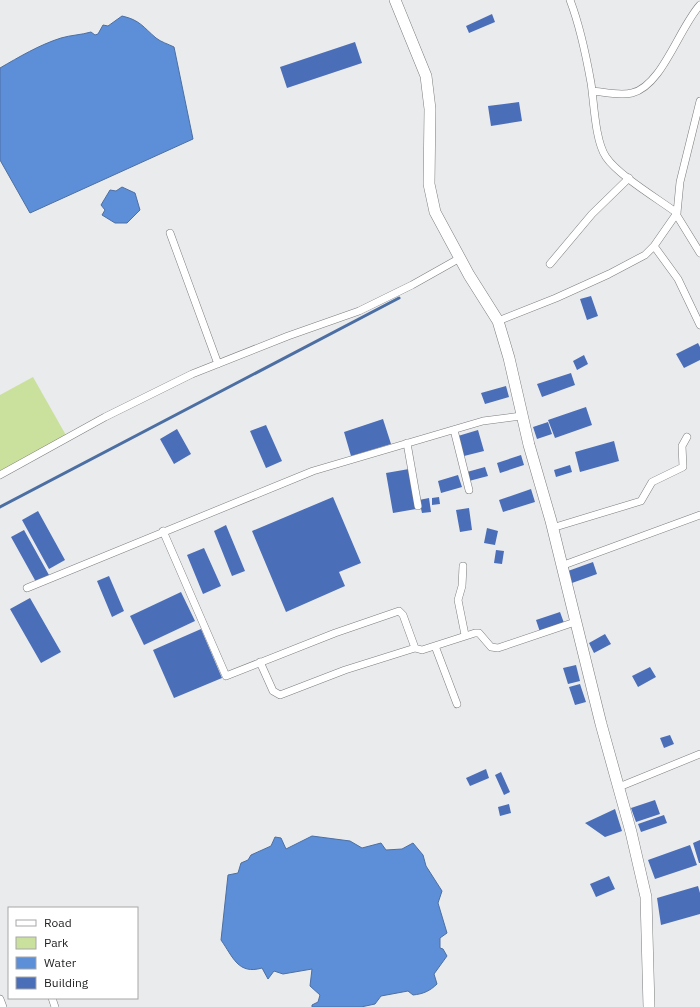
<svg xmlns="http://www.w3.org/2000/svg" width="700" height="1007" font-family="'IBM Plex Sans',sans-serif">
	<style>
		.green { fill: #cae19d }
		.water { fill: #5d8fd9; stroke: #4c6fa3 }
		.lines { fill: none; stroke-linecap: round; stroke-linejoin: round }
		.stream { stroke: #4c6fa3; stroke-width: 3 }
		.building { fill: #4b6eb9 }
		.minor-casing { stroke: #7c7d7e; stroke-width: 8 }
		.secondary-casing { stroke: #7c7d7e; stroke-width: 12 }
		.minor { stroke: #fff; stroke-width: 7 }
		.secondary { stroke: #fff; stroke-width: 11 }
	</style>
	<rect width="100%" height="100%" fill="#eaebed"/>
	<path class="green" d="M33,377L67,437L0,474V395Z"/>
	<path class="water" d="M122,16C140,20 143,27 156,38C161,42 168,44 174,47L193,139L30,213L0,160V68C19,57 39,45 61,38C71,35 81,35 91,32L95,35L98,34L103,25L108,26Z
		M122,187L135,193L140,210L127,223H115L102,215L105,210L101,205L110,190L116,191Z
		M312,836L350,841L362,848L381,843L386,850L402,849L413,843L423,855L426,866L442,891L438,903L447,933L440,938V948L443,949L447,956L434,974L437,984C430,991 423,994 413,995L408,991L381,996L375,1004L361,1007H312V1005L318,1002L320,995L310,986L312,969L283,974L274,971L268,979L262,968C238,975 233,957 221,940L228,875L238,873L241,863L248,860L251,855L271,846L275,837L281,838L286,849Z"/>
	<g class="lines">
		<path class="stream" d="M0,507L399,298"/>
	</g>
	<path class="building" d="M492,14L495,22L469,33L466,26Z
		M355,42L362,63L287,88L280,67Z
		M519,102L522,121L491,126L488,106Z
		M591,296L598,316L587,320L580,299Z
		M698,343L700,347V360L684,368L676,354Z
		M584,355L588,364L577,370L573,361Z
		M571,373L575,385L542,397L537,384Z
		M506,386L509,397L485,404L481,393Z
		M586,407L592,425L555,438L548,420Z
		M383,419L391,444L351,456L344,432Z
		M548,422L552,434L537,439L533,427Z
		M266,425L282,461L266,468L250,431Z
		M177,429L191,454L174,464L160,439Z
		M478,430L484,451L464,456L458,436Z
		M614,441L619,461L580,472L575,452Z
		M521,455L524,465L500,473L497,463Z
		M570,465L572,472L556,477L554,470Z
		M485,467L488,476L469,481L467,472Z
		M409,469L416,509L393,513L386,473Z
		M458,475L462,487L441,493L438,481Z
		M531,489L535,502L503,512L499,500Z
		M333,497L361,563L339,572L345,586L286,612L252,531Z
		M439,497L440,504L432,505V498Z
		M429,498L431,512L422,513L419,500Z
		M469,508L472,530L460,532L456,510Z
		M38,511L65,560L49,569L22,520Z
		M226,525L245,571L232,576L214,531Z
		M487,528L498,531L495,545L484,543Z
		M24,530L49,575L36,582L11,537Z
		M204,548L221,586L203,594L187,555Z
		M496,550L504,551L502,564L494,563Z
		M593,562L597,574L572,583L568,571Z
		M109,576L124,611L112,617L97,581Z
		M181,592L195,621L144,645L130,616Z
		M30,598L61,652L41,663L10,609Z
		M560,612L564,623L540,632L536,620Z
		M201,629L222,678L174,698L153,650Z
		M605,634L611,644L594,653L589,643Z
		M576,665L580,681L568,684L563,668Z
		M650,667L656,677L638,687L632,676Z
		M580,684L586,702L575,705L569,687Z
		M670,735L674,744L664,748L660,738Z
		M486,769L489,778L470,786L466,778Z
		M501,772L510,792L504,795L495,775Z
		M655,800L660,814L636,822L631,808Z
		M509,804L511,813L500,816L498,807Z
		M615,809L622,831L605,837L585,823Z
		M664,815L667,823L641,832L638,824Z
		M700,840V863H699L693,843Z
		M690,845L697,865L655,879L648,860Z
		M609,876L615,889L596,897L590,884Z
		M698,886L700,893V914L661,925L657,898Z"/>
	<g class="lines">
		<defs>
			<path id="minor" d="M570,0C580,26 586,55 591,83C594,102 595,141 606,157C618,175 658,199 677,213
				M592,91C604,92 619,96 632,93C662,86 679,28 700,5
				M676,214L700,253
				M170,233L218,364
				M654,246L678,279L700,325
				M550,264L592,214L629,178
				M498,321L556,298L609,274L645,255L654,246L677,213L680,182L700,101
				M454,430L469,490
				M407,443L418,506
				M0,475L105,417L192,374L288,336L359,311L412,285L460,258
				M552,528L641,501L652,482L683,467L682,446L687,437
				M163,531L226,676L335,633L399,611L403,615L415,648L422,650L475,633H479L491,647L498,648L575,622
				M463,566L462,586L458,600L465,635
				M561,566L700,515
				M27,588L313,471L483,421L521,416
				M435,646L457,704
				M260,662L273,691L280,695L345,670L415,648
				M619,787L700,754
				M52,998L55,1007
				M0,999L3,1007"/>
			<path id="secondary" d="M395,0L426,76L430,109L429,184L435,212L469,275L498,321L509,358L529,445L551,521L601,724L631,832L646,897L649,1007"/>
		</defs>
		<use href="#minor" class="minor-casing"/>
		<use href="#secondary" class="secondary-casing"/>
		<use href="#minor" class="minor"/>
		<use href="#secondary" class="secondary"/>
	</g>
	<rect x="8" y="907" width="130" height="92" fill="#ffffff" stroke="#a7a7a7"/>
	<rect x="16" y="920" width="20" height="6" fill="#ffffff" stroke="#a7a7a7"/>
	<text x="44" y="927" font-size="12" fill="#232424">Road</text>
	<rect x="16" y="937" width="20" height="12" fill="#cae19d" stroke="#a7a7a7"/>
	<text x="44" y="947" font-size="12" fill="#232424">Park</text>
	<rect x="16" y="957" width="20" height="12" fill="#5d8fd9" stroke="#a7a7a7"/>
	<text x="44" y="967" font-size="12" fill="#232424">Water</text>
	<rect x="16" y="977" width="20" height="12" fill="#4b6eb9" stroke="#a7a7a7"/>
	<text x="44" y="987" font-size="12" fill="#232424">Building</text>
</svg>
